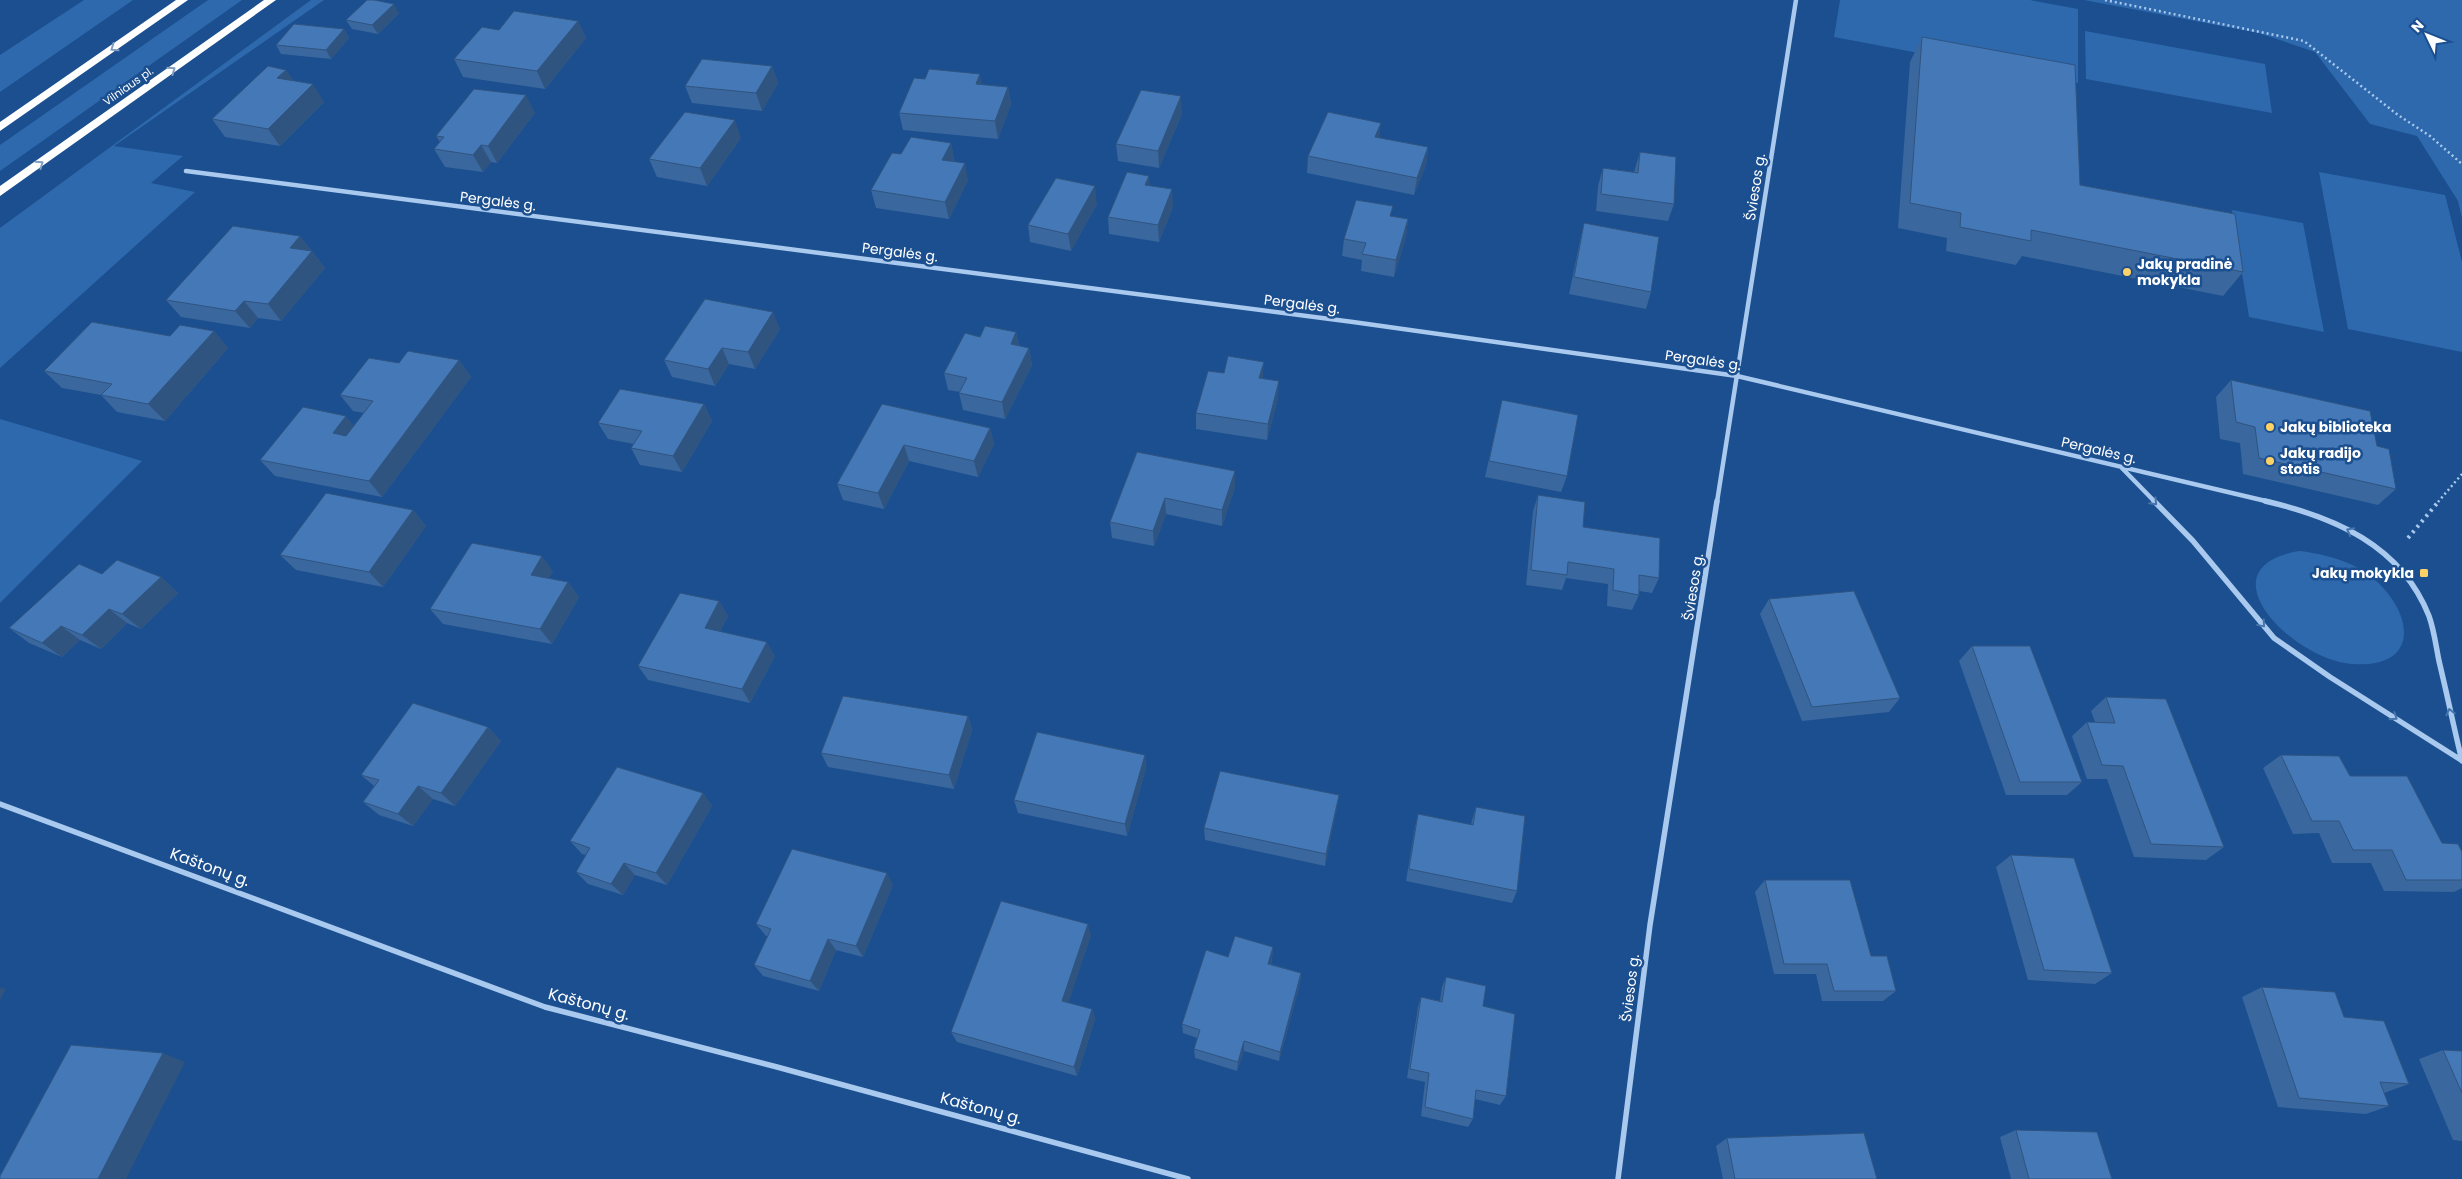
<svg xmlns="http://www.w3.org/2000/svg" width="2462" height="1179" font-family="Poppins,sans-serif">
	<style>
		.green { fill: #2e69ad }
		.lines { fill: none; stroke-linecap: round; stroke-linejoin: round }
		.path-far1 { stroke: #a9c9ee; stroke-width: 2.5; stroke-dasharray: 2 3; stroke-linecap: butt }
		.path { stroke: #a9c9ee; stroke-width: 4; stroke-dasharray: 2.5 4.5; stroke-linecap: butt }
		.street-far1 { stroke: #a9c9ee; stroke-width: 4.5 }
		.street { stroke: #a9c9ee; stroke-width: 5.5 }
		.highway { fill: #fff; fill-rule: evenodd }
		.wall { fill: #3a679d }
		.shaded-wall { fill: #305480 }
		.building { fill: #4478b7; stroke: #305480 }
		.oneway { stroke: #829ec1 }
		.oneway2 { stroke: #4674ac }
		.poi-dot { fill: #ffd166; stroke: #1b4f8f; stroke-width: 2 }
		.labels { text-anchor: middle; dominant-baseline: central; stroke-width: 5; stroke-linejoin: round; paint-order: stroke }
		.far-street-label { font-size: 11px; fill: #fff; stroke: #1b4f8f }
		.street-label { font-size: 14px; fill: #fff; stroke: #1b4f8f }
		.poi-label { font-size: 14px; font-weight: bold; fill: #fff; stroke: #1b4f8f; text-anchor: start }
		.near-street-label { font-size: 16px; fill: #fff; stroke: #1b4f8f }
	</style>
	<rect width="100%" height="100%" fill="#1b4f8f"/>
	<path class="green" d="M84,0H133L0,92V55Z
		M208,0H242L0,171V145Z
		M311,0H324L114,146L183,156L151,183L195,192L0,368V228Z
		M1840,0H2030L2078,9V83L1834,37Z
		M2084,0H2462V218L2458,201L2417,136L2370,124L2315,52L2259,33Z
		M2085,31L2265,64L2272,113L2086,79Z
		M2319,172L2445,195L2462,262V352L2348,329Z
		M2232,210L2303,223L2324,332L2249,317Z
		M0,419L142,461L0,603Z
		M2299,551C2325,554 2352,561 2373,578C2414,613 2421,668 2353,664C2294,661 2200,568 2299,551Z"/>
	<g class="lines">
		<path class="path-far1" d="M2105,0L2304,41L2398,115L2430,136L2462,164
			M2438,502L2462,474"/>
		<path class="path" d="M2408,538L2439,501"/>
		<path class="street-far1" d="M186,171L1353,322L1737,376L2270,502
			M2121,467L2155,502
			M1717,502L1796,0"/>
		<path class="street" d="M2154,501L2193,541L2274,638L2330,677L2461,760
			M2265,501C2334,517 2401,545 2429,616C2434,630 2436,646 2439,661C2447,694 2454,728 2462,761
			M0,804L545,1007L777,1067L1188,1179
			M1618,1179L1650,925L1717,501"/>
		<path class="highway" d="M176,0H188L0,131V122Z
			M264,0H276L0,196V186Z"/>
	</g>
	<path class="wall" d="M399,13L378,34L352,29L346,20Z
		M578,21L586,38L545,89L463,77L454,59Z
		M344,29L349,38L331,59L281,54L276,45Z
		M1922,37L2080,185L2243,272L2223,296L2022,256L2016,265L1946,251L1947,238L1898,228L1910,62Z
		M772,66L778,83L762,111L692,103L685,86Z
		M286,70L293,81L324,102L280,146L225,137L212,119Z
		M982,85L1008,87L1011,104L998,139L903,130L899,113Z
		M535,113L497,163L491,162L483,172L445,167L434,149L440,142L436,136Z
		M1182,114L1159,168L1118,161L1116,144Z
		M741,138L707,186L657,177L649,159Z
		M1379,138L1428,147L1426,165L1414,195L1307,173L1308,156Z
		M951,143L954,160V161L968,180L949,219L876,208L871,190L901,154Z
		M1640,152L1674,204L1668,221L1596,211L1598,186L1603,168L1634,172Z
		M1149,176V186L1173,207L1159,242L1109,234L1108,217Z
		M1097,204L1071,251L1030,242L1028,225Z
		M1392,216L1408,219L1406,236L1394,277L1361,271L1362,260L1342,256L1344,239Z
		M1584,223L1651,292L1646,309L1569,294L1580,241Z
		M300,236L325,268L281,321L258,318L250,328L181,317L166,300Z
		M780,329L755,369L729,364L715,386L672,377L664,360Z
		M214,331L228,348L165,421L117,412L101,395L62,388L44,371L170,336Z
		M1016,332L1019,346L1029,348L1032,365L1005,419L963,410L959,393L960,392L948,390L944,373L980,337Z
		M459,360L471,377L382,497L275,476L260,460L354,426L364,413L353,411L340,395L399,363Z
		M1263,379L1278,398L1267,440L1196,429V413Z
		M2231,380L2377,446L2396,489L2378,505L2243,474L2240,443L2220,439L2216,397Z
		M1502,400L1567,476L1561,492L1485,477Z
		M704,404L712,421L682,472L640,465L631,448L634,444L608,439L598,423Z
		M882,404L990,428L994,444L978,477L909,461L884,509L843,500L837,484Z
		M1137,452L1235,487L1222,526L1166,514L1154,546L1112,538L1110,522Z
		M1538,495L1659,578L1652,593L1639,591V595L1632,610L1607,606L1608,584L1566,578L1562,590L1526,585L1533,511Z
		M413,510L426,526L383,587L296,570L280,555Z
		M553,571L549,578L568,582L579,597L552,644L443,624L430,609Z
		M102,574L161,577L178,593L141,629L127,623L101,649L80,640L62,657L29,643L9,628Z
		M1769,599L1900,698L1889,712L1802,721L1760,614Z
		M719,601L728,616L720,631L775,656L750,703L648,680L638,666Z
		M1972,646L2082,782L2067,795H2006L1959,661Z
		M2106,697L2224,847L2206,860L2134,857L2107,779H2087L2072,736L2087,722H2095L2091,711Z
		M968,716L972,730L954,789L828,767L821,753Z
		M488,727L501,741L455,806L433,799L413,826L379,815L363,802L374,786L361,775Z
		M1145,755L1146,768L1127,836L1018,813L1014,800Z
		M2281,755L2350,776L2442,843L2462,852V888L2454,892L2384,891L2371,863H2332L2319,833L2293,834L2263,768Z
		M703,793L712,806L667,885L635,875L623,895L588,884L576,872L586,855L582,854L570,841Z
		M1339,795L1325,866L1205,840L1204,828Z
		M1476,807L1517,891L1512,903L1406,881L1415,827L1418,814L1471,825L1472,820Z
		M2011,855L2112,973L2095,984L2028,980L1996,867Z
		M1765,880L1871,956L1896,991L1883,1001H1822L1816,974H1774L1755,892Z
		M893,885L863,957L836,950L819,991L763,976L754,965L768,936H766L756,924Z
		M1091,935L1068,1003L1092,1009L1095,1019L1077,1076L957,1042L951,1032Z
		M1273,947L1272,958L1271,964L1301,973L1300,984L1279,1061L1244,1051L1237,1071L1195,1058L1194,1049L1197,1038L1183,1033L1182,1024L1228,957Z
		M1446,977L1483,1006L1506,1096L1500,1105L1475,1099L1473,1119L1468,1127L1421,1116L1425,1082L1407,1078L1418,1007L1421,997L1440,1001L1442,987Z
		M2262,987L2409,1084L2384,1093L2389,1106L2366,1114L2278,1107L2242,997Z
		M2443,1050L2462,1051V1141L2453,1140L2419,1059Z
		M2016,1130L2112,1179H2011L2000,1137Z
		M1727,1138L1877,1179H1723L1716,1146Z"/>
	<path class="shaded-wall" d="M394,4L399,13L378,34L372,25Z
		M578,21L586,38L545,89L537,71Z
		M344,29L349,38L331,59L326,50Z
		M772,66L778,83L762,111L756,93Z
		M286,70L298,87L277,78Z
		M980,74L983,91L976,84Z
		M313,84L324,102L280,146L268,129Z
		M1008,87L1011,104L998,139L995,121Z
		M526,95L535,113L497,163L488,146Z
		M1181,96L1182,114L1159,168L1158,151Z
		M735,120L741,138L707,186L700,168Z
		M1381,123L1379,141L1375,137Z
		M951,143L954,160L945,177L942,160Z
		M481,145L491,162L483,172L473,155Z
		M1428,147L1426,165L1414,195L1417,178Z
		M965,163L968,180L949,219L945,202Z
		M1149,176L1150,193L1145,185Z
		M1095,186L1097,204L1071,251L1068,234Z
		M1172,189L1173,207L1159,242L1158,225Z
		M1408,219L1406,236L1394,277L1396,260Z
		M300,236L325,268L281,321L268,304L290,248Z
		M244,301L258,318L250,328L235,311Z
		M773,312L780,329L755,369L748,352Z
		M214,331L228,348L165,421L148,404Z
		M1016,332L1019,349L1011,344Z
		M722,348L729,364L715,386L708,369Z
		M1029,348L1032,365L1005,419L1002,402Z
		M459,360L471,377L382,497L369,481Z
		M1264,362L1263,378H1259Z
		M1279,381L1278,398L1267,440L1268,424Z
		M704,404L712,421L682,472L673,456Z
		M346,416L359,432L346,449L333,433Z
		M990,428L994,444L978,477L974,461Z
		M904,445L909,461L884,509L878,493Z
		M1235,471V487L1222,526V510Z
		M1165,498L1166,514L1154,546L1153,531Z
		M413,510L426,526L383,587L369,572Z
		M542,556L553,571L542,590L531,575Z
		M161,577L178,593L141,629L122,614Z
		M568,582L579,597L552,644L540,629Z
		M719,601L728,616L714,642L705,628Z
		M109,609L127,623L101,649L82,635Z
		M61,626L80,640L62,657L42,643Z
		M767,642L775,656L750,703L742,689Z
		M968,716L972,730L954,789L949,775Z
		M488,727L501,741L455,806L441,793Z
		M1145,755L1146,768L1127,836L1125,824Z
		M418,786L433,799L413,826L398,814Z
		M703,793L712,806L667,885L656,873Z
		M1339,795L1337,808L1325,866L1326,854Z
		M624,863L635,875L623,895L611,884Z
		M887,873L893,885L863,957L856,946Z
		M1088,924L1091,935L1066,1011L1062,1001Z
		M828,939L836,950L819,991L810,981Z
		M1273,947L1272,958L1268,974V964Z
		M1301,973L1300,984L1279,1061L1280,1052Z
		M0,987L6,989L0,1000Z
		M1092,1009L1095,1019L1077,1076L1074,1067Z
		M1244,1041V1051L1237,1071L1238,1062Z
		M163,1053L185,1062L126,1179H98Z"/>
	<path class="building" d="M367,0H374L394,4L372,25L346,20Z
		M514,11L578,21L537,71L454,59L482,27L499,30Z
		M294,24L344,29L326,50L276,45Z
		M1922,37L2075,65L2080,185L2235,214L2243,272L2031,230V241L1960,227L1961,213L1910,203Z
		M702,59L772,66L756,93L685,86Z
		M268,66L286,70L277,78L313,84L268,129L212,119Z
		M929,69L980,74L976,84L1008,87L995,121L899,113L914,78L925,79Z
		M474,89L526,95L488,146L481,145L473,155L434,149L444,137L436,136Z
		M1141,90L1181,96L1158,151L1116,144Z
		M685,112L735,120L700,168L649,159Z
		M1328,112L1381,123L1375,137L1428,147L1417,178L1308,156Z
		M911,137L951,143L942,160L965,163L945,202L871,190L892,153L901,154Z
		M1640,152L1676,157L1674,204L1601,194L1603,168L1638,173Z
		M1127,172L1149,176L1145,185L1172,189L1158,225L1108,217Z
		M1056,178L1095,186L1068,234L1028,225Z
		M1356,200L1393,206L1390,216L1408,219L1396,260L1362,254L1366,243L1344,239Z
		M1584,223L1659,237L1651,292L1574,277Z
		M233,226L300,236L290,248L312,251L268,304L244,301L235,311L166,300Z
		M705,299L773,312L748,352L722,348L708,369L664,360Z
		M92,322L170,336L180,325L214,331L148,404L101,395L112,384L44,371Z
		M985,326L1016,332L1011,344L1029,348L1002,402L959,393L967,378L944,373L965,333L980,337Z
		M408,351L459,360L369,481L260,460L303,407L346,416L333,433L346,436L373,401L340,395L369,358L399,363Z
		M1228,356L1264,362L1259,378L1279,381L1268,424L1196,413L1208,371L1224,373Z
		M2231,380L2370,411L2377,446L2389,449L2396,489L2259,458L2255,427L2236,422Z
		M620,389L704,404L673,456L631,448L642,431L598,423Z
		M1502,400L1578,415L1567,476L1489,461Z
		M882,404L990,428L974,461L904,445L878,493L837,484Z
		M1137,452L1235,471L1222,510L1165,498L1153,531L1110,522Z
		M326,493L413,510L369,572L280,555Z
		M1538,495L1585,502L1583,527L1660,538L1659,578L1639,575V595L1613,590L1614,569L1568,562L1567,575L1531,570Z
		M472,543L542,556L531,575L568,582L540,629L430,609Z
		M117,560L161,577L122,614L109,609L82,635L61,626L42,643L9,628L79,564L102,574Z
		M1854,591L1900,698L1812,707L1769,599Z
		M680,593L719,601L705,628L767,642L742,689L638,666Z
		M1972,646H2030L2082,782H2020Z
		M843,696L968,716L949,775L821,753Z
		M2106,697L2166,699L2224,847L2151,844L2123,766L2102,765L2087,722L2115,723Z
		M413,703L488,727L441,793L418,786L398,814L363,802L379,780L361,775Z
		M1037,732L1145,755L1125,824L1014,800Z
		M2281,755L2339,756L2350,776H2407L2442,843L2458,844L2462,852V880H2406L2392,850H2353L2339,821H2312Z
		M617,767L703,793L656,873L624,863L611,884L576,872L590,848L570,841Z
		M1220,771L1339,795L1326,854L1204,828Z
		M1476,807L1525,816L1517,891L1409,869L1418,814L1473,825Z
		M792,849L887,873L856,946L828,939L810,981L754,965L771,929L756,924Z
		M2011,855L2074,858L2112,973L2044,970Z
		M1765,880H1850L1871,956H1887L1896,991H1834L1827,964H1784Z
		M1001,901L1088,924L1062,1001L1092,1009L1074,1067L951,1032Z
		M1235,936L1273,947L1268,964L1301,973L1280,1052L1244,1041L1238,1062L1194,1049L1200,1030L1182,1024L1206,950L1228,957Z
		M1446,977L1486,986L1483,1006L1515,1014L1506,1096L1476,1090L1473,1119L1425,1107L1429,1073L1410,1069L1421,997L1442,1002Z
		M2262,987L2335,992L2344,1017L2384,1021L2409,1084L2380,1082L2389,1106L2299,1098Z
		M71,1045L163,1053L98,1179H0V1176Z
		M2443,1050L2462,1051V1093Z
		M2016,1130L2097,1132L2112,1179H2029Z
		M1864,1133L1877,1179H1735L1727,1138Z"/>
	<defs><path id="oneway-chevron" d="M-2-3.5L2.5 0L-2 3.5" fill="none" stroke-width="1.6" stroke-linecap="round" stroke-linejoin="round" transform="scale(1.25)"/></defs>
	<g class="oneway">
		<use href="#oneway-chevron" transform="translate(114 48) rotate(145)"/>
		<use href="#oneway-chevron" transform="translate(172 70) rotate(-35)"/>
		<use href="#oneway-chevron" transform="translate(40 164) rotate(-35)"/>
	</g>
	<g class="oneway2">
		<use href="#oneway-chevron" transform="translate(2154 502) rotate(46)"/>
		<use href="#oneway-chevron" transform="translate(2350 531) rotate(-152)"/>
		<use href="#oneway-chevron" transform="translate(2262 624) rotate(50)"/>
		<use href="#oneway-chevron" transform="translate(2450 712) rotate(-103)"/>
		<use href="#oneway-chevron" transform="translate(2394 717) rotate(33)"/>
	</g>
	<g class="poi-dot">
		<circle cx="2127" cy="272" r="5"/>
		<circle cx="2270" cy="427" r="5"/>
		<circle cx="2270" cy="461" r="5"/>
		<rect x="2419" y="568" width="10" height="10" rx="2.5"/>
	</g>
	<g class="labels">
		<g class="far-street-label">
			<text transform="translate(128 86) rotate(-35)">Vilniaus pl.</text>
		</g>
		<g class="street-label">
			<text transform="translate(1755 187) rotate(-81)">Šviesos g.</text>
			<text transform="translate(498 201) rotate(7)">Pergalės g.</text>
			<text transform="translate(900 252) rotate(7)">Pergalės g.</text>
			<text transform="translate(1302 304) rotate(7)">Pergalės g.</text>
			<text transform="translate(1703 360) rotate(8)">Pergalės g.</text>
			<text transform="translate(2099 450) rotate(13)">Pergalės g.</text>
			<text transform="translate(1693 587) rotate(-81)">Šviesos g.</text>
			<text transform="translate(1630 988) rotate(-83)">Šviesos g.</text>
		</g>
		<g class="poi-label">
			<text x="2137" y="264">Jakų pradinė<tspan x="2137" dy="16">mokykla</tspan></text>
			<text x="2280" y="427">Jakų biblioteka</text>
			<text x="2280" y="453">Jakų radijo<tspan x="2280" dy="16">stotis</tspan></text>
			<text x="2414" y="573" text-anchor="end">Jakų mokykla</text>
		</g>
		<g class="near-street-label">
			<text transform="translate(210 867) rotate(20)">Kaštonų g.</text>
			<text transform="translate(589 1004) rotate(15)">Kaštonų g.</text>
			<text transform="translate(981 1108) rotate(15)">Kaštonų g.</text>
		</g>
	</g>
	<g transform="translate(2427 35) rotate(313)" stroke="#1b4f8f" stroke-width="4" paint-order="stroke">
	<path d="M0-4L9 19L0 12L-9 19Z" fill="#ffffff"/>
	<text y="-8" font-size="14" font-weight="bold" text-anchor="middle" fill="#ffffff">N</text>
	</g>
</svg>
